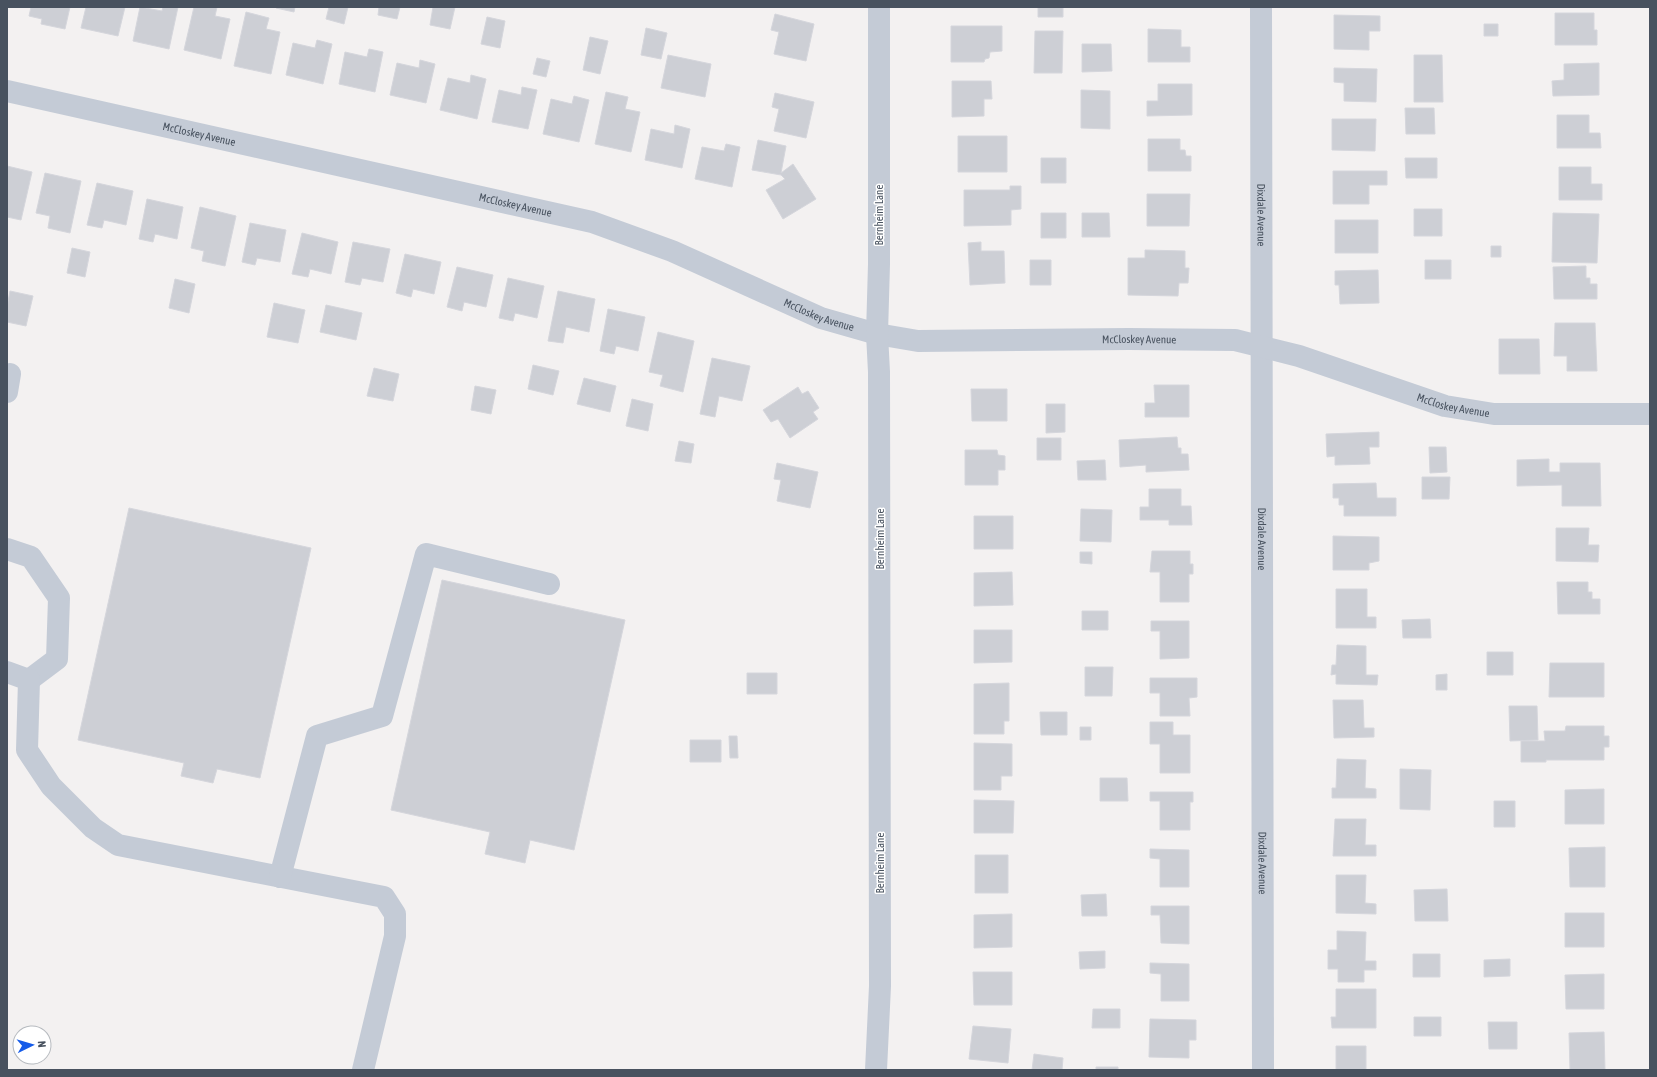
<svg xmlns="http://www.w3.org/2000/svg" width="1657" height="1077" font-family="'Asap Condensed',sans-serif">
	<style>
		.building { fill: #cdcfd5; stroke: #d5d6dc }
		.lines { fill: none; stroke-linecap: round; stroke-linejoin: round }
		.minor { stroke: #c4cbd6; stroke-width: 22 }
		.labels { text-anchor: middle; dominant-baseline: central; stroke-width: 3; stroke-linejoin: round; paint-order: stroke }
		.street-label { font-size: 11px; fill: #48525f; stroke: #fff }
	</style>
	<rect width="100%" height="100%" fill="#f3f1f1"/>
	<path class="building" d="M31,7H70L65,29L41,24L42,19L29,16Z
		M86,7H125L118,36L81,28Z
		M140,7L162,11L163,7H178L169,49L133,41Z
		M194,7H217L215,16L230,19L221,59L184,50Z
		M276,7H295L294,12L276,8Z
		M329,7H348L344,24L326,19Z
		M379,7H400L397,19L378,15Z
		M433,7H455L450,29L430,25Z
		M1038,7H1063V17H1038Z
		M246,12L269,18L266,29L280,32L271,74L234,66Z
		M1555,13H1594V30H1597V45H1555Z
		M775,14L814,24L806,61L774,54L779,32L771,30Z
		M1334,15L1380,16V31H1369V50L1334,49Z
		M487,17L505,21L500,48L481,44Z
		M1484,24H1498V36H1484Z
		M951,26H1002V51L990,52L989,58L985,59L984,62H951Z
		M646,28L667,33L661,59L641,55Z
		M1148,29L1181,30V47H1190V62H1148Z
		M1035,31H1063L1062,73H1034Z
		M590,37L608,41L600,74L583,70Z
		M317,40L332,44L323,84L286,75L293,43L315,48Z
		M1082,44H1111L1112,71L1082,72Z
		M369,49L383,52L375,92L339,84L345,52L367,57Z
		M668,55L711,64L705,97L661,88Z
		M1414,55H1442L1443,102H1414Z
		M537,58L550,61L546,77L533,74Z
		M420,60L435,64L426,103L390,95L397,63L419,68Z
		M1599,63V95L1553,96L1552,81L1564,80V64Z
		M1334,68L1377,69L1376,102L1344,101V83L1334,82Z
		M471,75L486,79L477,119L440,110L448,78L470,83Z
		M952,81H991L992,99H984V116L952,117Z
		M1158,84H1192V115L1147,116V101H1158Z
		M522,87L537,90L528,129L492,122L499,90L521,95Z
		M1081,90L1110,91V129L1081,128Z
		M606,92L628,97L625,109L640,112L631,152L595,144Z
		M775,93L814,102L806,138L774,131L779,109L772,107Z
		M574,96L589,100L579,142L543,134L551,99L572,104Z
		M1405,108H1434L1435,134H1406Z
		M1557,115H1589V133H1600L1601,148H1557Z
		M1332,119H1376L1375,151L1332,150Z
		M675,125L690,129L682,168L645,160L651,129L674,134Z
		M958,136H1007V172H958Z
		M1148,139H1180V150H1185L1186,156H1191V171H1148Z
		M758,140L786,146L781,173L793,164L816,199L783,219L766,190L785,179L781,175L752,170Z
		M726,144L740,147L732,187L695,179L702,147L724,151Z
		M1041,158H1066V183H1041Z
		M1405,158H1437V178H1406Z
		M7,166L32,172L21,220L7,217Z
		M1559,167H1591V184H1602V200H1559Z
		M1333,171H1387V185H1369V204H1333Z
		M45,173L81,181L70,233L48,228L50,216L36,213Z
		M97,183L133,191L126,225L104,220L102,228L87,225Z
		M1010,186H1021V209L1011,210V225L964,226V190H1010Z
		M1147,194H1190L1189,226H1147Z
		M147,199L183,207L177,239L155,234L153,242L139,239Z
		M200,207L236,216L225,266L202,261L204,251L191,248Z
		M1414,209H1442V236H1414Z
		M1041,213H1066V238H1041Z
		M1082,213H1109L1110,237H1082Z
		M1553,213L1599,214L1597,263L1552,262Z
		M1335,220H1378V253H1335Z
		M250,223L286,230L280,262L257,258L255,265L242,262Z
		M302,233L338,242L331,274L310,269L308,277L292,274Z
		M353,242L390,249L383,282L362,278L360,285L345,282Z
		M981,242V251H1004L1005,283L970,285L968,243Z
		M1491,246H1501V257H1491Z
		M72,248L90,252L85,277L67,273Z
		M1145,250L1185,251V268H1189L1188,283H1179L1178,296L1128,295V258H1145Z
		M405,254L441,262L434,294L413,289L411,297L396,293Z
		M1030,260H1051V285H1030Z
		M1425,260H1451V279H1425Z
		M1586,266V278H1590V284H1597V299H1554L1553,267Z
		M457,267L493,275L486,307L464,302L462,311L447,307Z
		M1378,270L1379,303L1340,304L1339,285H1335V271Z
		M508,278L544,286L537,318L515,313L513,321L499,318Z
		M175,279L195,284L189,313L169,308Z
		M10,291L33,296L26,326L7,322V307Z
		M558,291L595,299L589,332L566,327L563,343L548,341Z
		M274,303L305,310L298,343L267,337Z
		M326,305L362,313L356,340L320,332Z
		M608,309L645,317L638,351L616,346L614,354L600,351Z
		M1555,323H1595L1597,371H1567V356H1554Z
		M658,332L694,341L683,392L660,386L663,375L649,372Z
		M1499,339H1539L1540,374H1499Z
		M712,358L750,366L742,401L719,396L715,417L700,414Z
		M533,365L559,371L553,395L528,389Z
		M374,368L399,374L393,401L367,396Z
		M584,378L616,386L610,412L577,404Z
		M1154,385H1189V417H1145V403H1155Z
		M475,386L496,390L491,414L471,410Z
		M798,387L802,394L808,391L819,408L813,412L818,419L790,438L778,419L771,422L763,410Z
		M971,389H1007V421H972Z
		M632,399L653,404L648,431L626,426Z
		M1046,404H1065V432L1046,433Z
		M1379,432V447H1369L1370,464L1335,465V456L1327,457L1326,434Z
		M1177,437L1178,448H1181V454H1188L1189,470L1146,472V465L1120,467L1119,440Z
		M1037,438H1061V460H1037Z
		M679,441L694,444L691,463L675,461Z
		M1429,447H1446L1447,472L1430,473Z
		M965,450H997L998,455L1005,456V470H998V485H965Z
		M1549,459V472H1560V463H1600L1601,506H1562V485L1517,486V460Z
		M1105,460L1106,480H1078L1077,461Z
		M777,463L818,472L810,508L777,501L781,480L774,479Z
		M1422,477H1450L1449,499H1422Z
		M1376,483L1377,498H1396V516H1344V505H1339V498H1333V484Z
		M1149,489H1181V506H1191L1192,525H1169V520H1140V507H1149Z
		M129,508L311,548L260,778L217,769L213,783L181,776L184,763L78,740Z
		M1081,509L1112,510L1111,542L1080,541Z
		M974,516H1013V549H974Z
		M1556,528H1589L1588,545H1599L1598,562L1556,561Z
		M1333,536L1379,537V561L1369,563V570H1333Z
		M1152,551H1190V564H1193V574H1189V602H1160V572H1150Z
		M1080,552H1092V564L1080,563Z
		M1012,572L1013,605L974,606V573Z
		M442,580L625,620L574,850L530,840L525,863L485,854L490,832L391,810Z
		M1557,582H1588V592H1592V599H1600V614H1558Z
		M1336,589H1367V617H1376V628H1336Z
		M1082,611H1108V630H1082Z
		M1430,619L1431,638H1403L1402,620Z
		M1151,621H1189V658L1160,659V631H1151Z
		M974,630H1012V662L974,663Z
		M1337,645L1366,646V675H1378L1377,685L1336,684V674L1331,675L1332,665H1336Z
		M1487,652H1513V675H1487Z
		M1550,663H1604V697H1549Z
		M1085,667H1113L1112,696H1085Z
		M747,673H777V694H747Z
		M1447,674V690H1436V675Z
		M1150,678H1197V697L1189,698L1190,716H1160V693H1150Z
		M1009,683V721H1004V734H974V684Z
		M1333,700H1363L1364,728H1374V737L1334,738Z
		M1509,706H1537L1538,740L1510,741Z
		M1040,712H1067V735H1041Z
		M1150,722H1173V735H1190V773H1160V744H1150Z
		M1566,726H1604V736H1609V747H1604V760H1546V762H1521V741H1545L1544,731H1565Z
		M1080,727H1091V740H1080Z
		M729,736H737L738,758H730Z
		M690,740H721V762H690Z
		M974,743L1012,744V776H1001V790H974Z
		M1337,759L1366,760L1365,788L1376,789V798H1332V788H1336Z
		M1400,769L1431,770L1430,810L1400,809Z
		M1100,778H1127L1128,801H1100Z
		M1604,789V824H1565V790Z
		M1150,792H1193V802H1190V830H1160V801H1150Z
		M974,800L1014,801L1013,833H974Z
		M1494,801H1515V827H1494Z
		M1335,819H1366L1365,845H1376V856H1333Z
		M1605,847V887H1570L1569,848Z
		M1150,849L1189,850V887H1160V859L1150,858Z
		M975,855H1008V893H975Z
		M1336,875H1366L1365,903L1376,904V914L1336,913Z
		M1447,889L1448,921H1415L1414,890Z
		M1106,894L1107,916H1082L1081,895Z
		M1151,906H1189V944L1161,943L1160,915H1151Z
		M1565,913H1604V947H1565Z
		M1012,914V947L974,948V915Z
		M1337,931L1366,932L1365,961H1376V970H1364V982H1338V969H1328V950H1337Z
		M1105,951V968L1080,969L1079,952Z
		M1413,954H1440V977H1413Z
		M1510,959V976L1484,977V960Z
		M1150,963L1189,964V1001H1161V974L1150,973Z
		M973,972H1012V1005H974Z
		M1604,974V1009H1566L1565,975Z
		M1336,989H1376V1028H1332L1331,1017H1336Z
		M1093,1009H1120V1028H1092Z
		M1414,1017H1441V1036H1414Z
		M1150,1019L1196,1020V1040H1189V1058L1149,1057Z
		M1488,1022H1517V1049H1489Z
		M973,1026L1011,1029L1008,1063L969,1059Z
		M1604,1032L1605,1070H1570L1569,1033Z
		M1336,1046H1366V1070H1336Z
		M1034,1054L1063,1058L1062,1070H1032Z
		M1096,1067H1118V1070H1096Z"/>
	<g class="lines">
		<g class="minor">
			<path id="s1" d="M1261,7L1263,1070"/>
			<path id="s2" d="M7,91L592,222L672,251L821,318L877,334L918,341L1129,339L1235,340L1299,356L1445,406L1494,414H1650"/>
			<path d="M7,392L10,374"/>
			<path d="M7,549L31,557L59,598L57,659L29,680"/>
			<path d="M7,672L29,680L27,750L51,786L93,828L118,845L384,897L395,914V936L363,1070"/>
			<path d="M280,877L317,736L382,716L426,554L549,584"/>
			<path d="M876,1070L880,986L879,372L877,334L879,264V7"/>
		</g>
	</g>
	<g class="labels">
		<g class="street-label">
			<text stroke="none"><textPath href="#s2" startOffset="197">McCloskey Avenue</textPath></text>
			<text stroke="none"><textPath href="#s2" startOffset="521">McCloskey Avenue</textPath></text>
			<text transform="translate(879 215) rotate(-90)">Bernheim Lane</text>
			<text stroke="none"><textPath href="#s1" startOffset="208">Dixdale Avenue</textPath></text>
			<text stroke="none"><textPath href="#s2" startOffset="845">McCloskey Avenue</textPath></text>
			<text stroke="none"><textPath href="#s2" startOffset="1169">McCloskey Avenue</textPath></text>
			<text stroke="none"><textPath href="#s2" startOffset="1493">McCloskey Avenue</textPath></text>
			<text transform="translate(880 539) rotate(-90)">Bernheim Lane</text>
			<text stroke="none"><textPath href="#s1" startOffset="532">Dixdale Avenue</textPath></text>
			<text stroke="none"><textPath href="#s1" startOffset="856">Dixdale Avenue</textPath></text>
			<text transform="translate(880 863) rotate(-90)">Bernheim Lane</text>
		</g>
	</g>
	<rect width="1657" height="1077" fill="none" stroke="#48525f" stroke-width="16"/>
	<g transform="translate(32 1045) rotate(85)"><circle r="19" fill="#ffffff" stroke="#b6babf"/>
	<path d="M0-3L7 15L0 10L-7 15Z" fill="#155be9"/>
	<text y="-6" font-size="11" font-weight="bold" text-anchor="middle" fill="#48525f">N</text>
	</g>
</svg>
